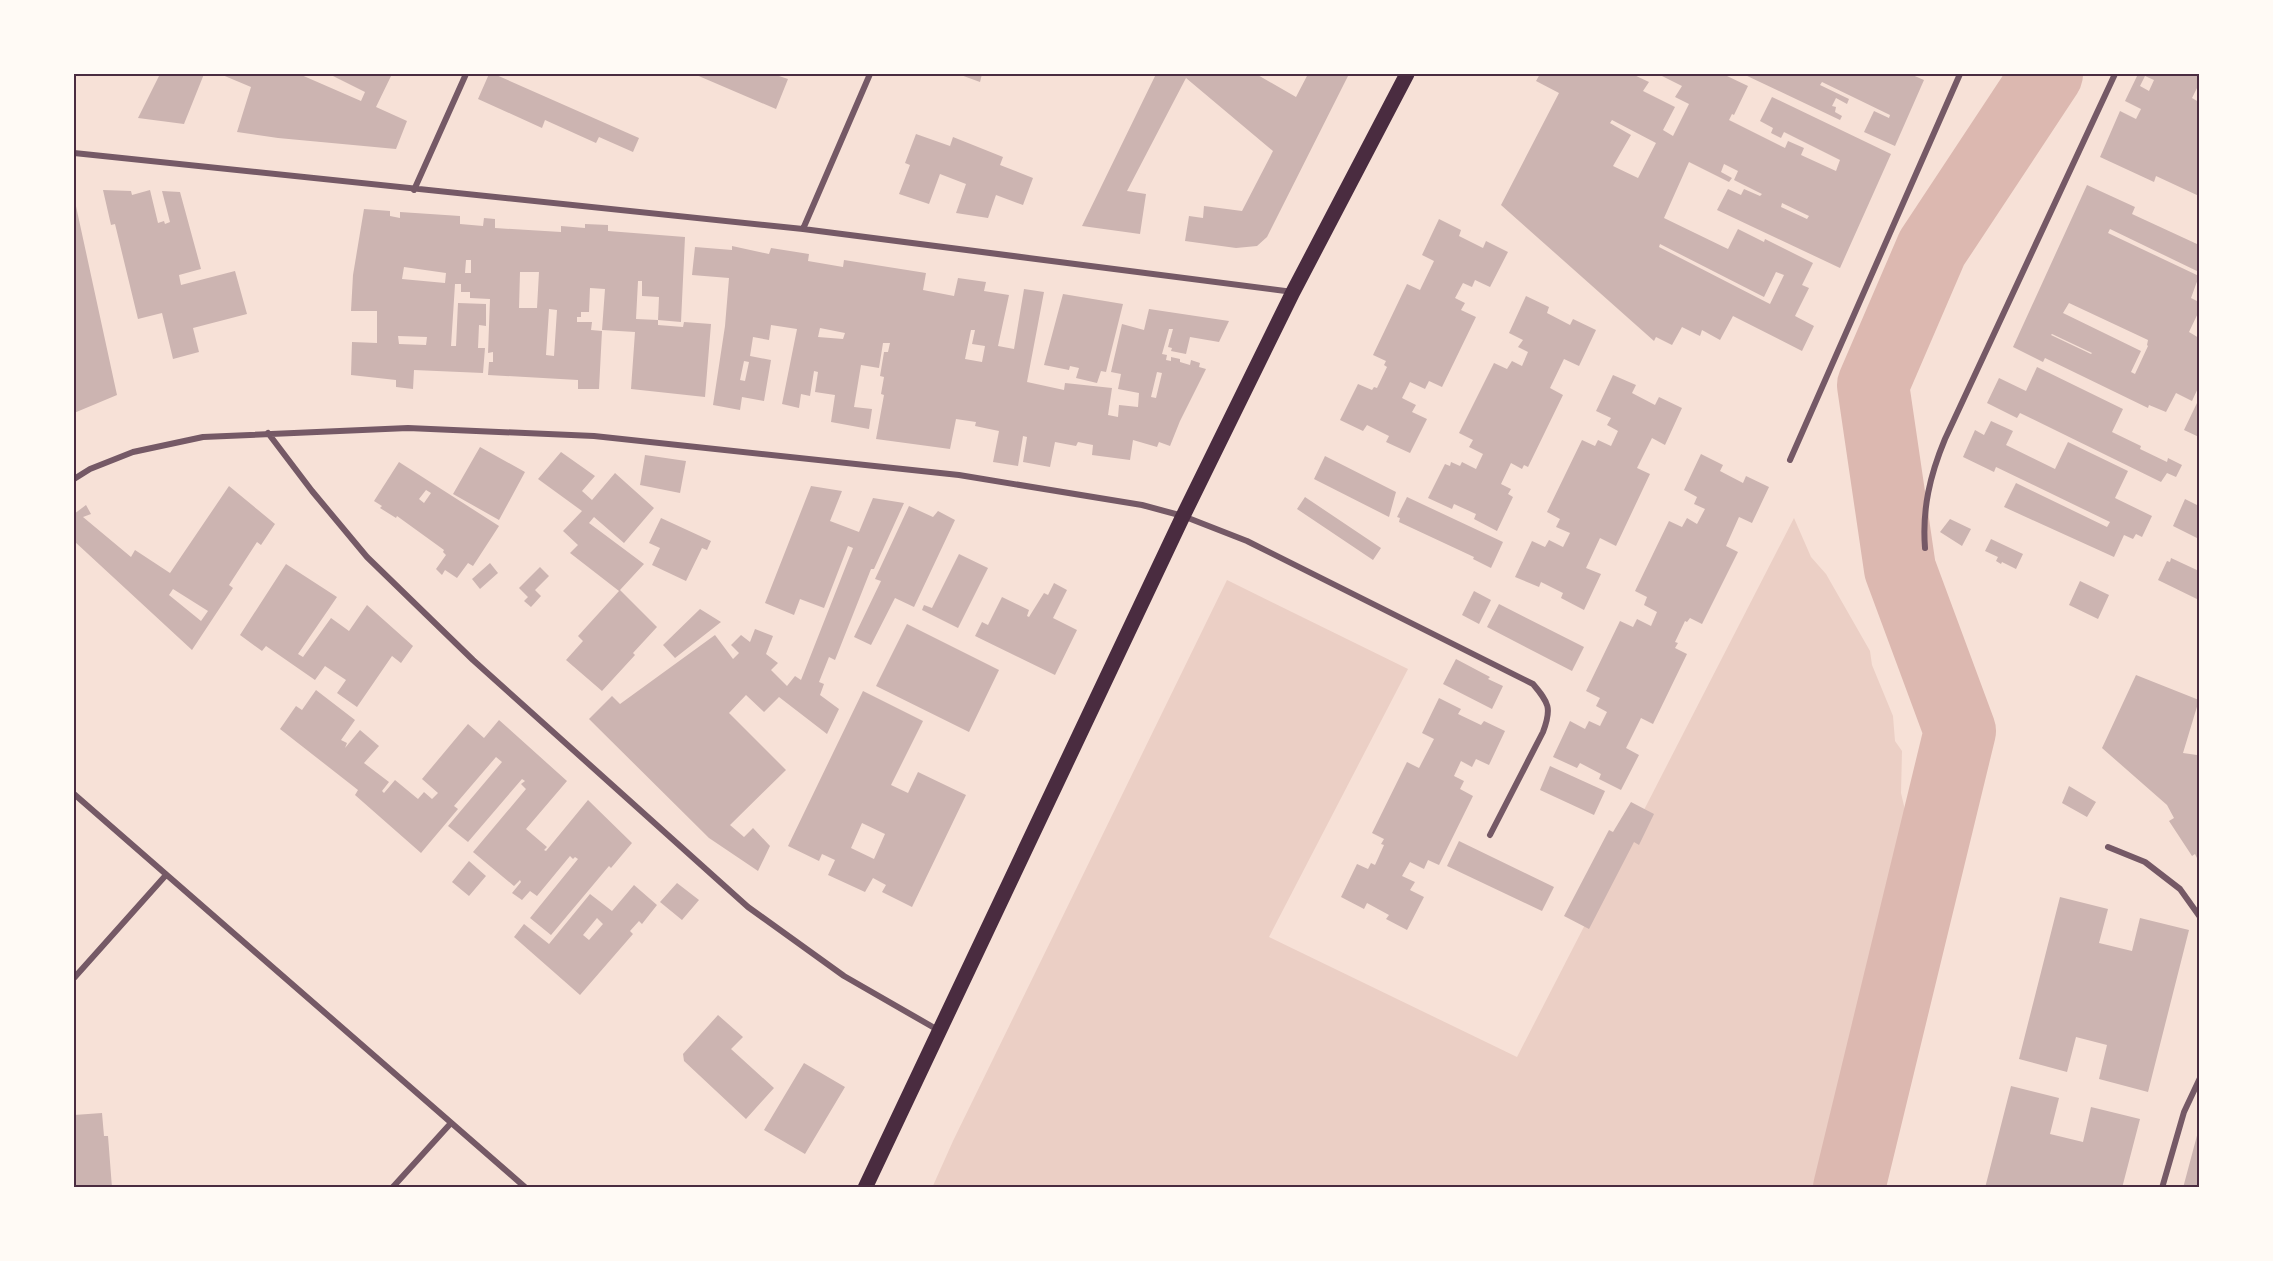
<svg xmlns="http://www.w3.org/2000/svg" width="2273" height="1261" font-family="'PT Sans',sans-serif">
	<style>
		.green { fill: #ebcfc5 }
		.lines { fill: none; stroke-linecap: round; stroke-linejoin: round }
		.river { stroke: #dcb8b0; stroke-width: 72 }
		.building { fill: #ccb4b1; fill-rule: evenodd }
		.minor { stroke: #755966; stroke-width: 6 }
		.primary { stroke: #4a2c40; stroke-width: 15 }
		.neatline { fill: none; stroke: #4a2c40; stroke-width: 2 }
	</style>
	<rect width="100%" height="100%" fill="#f7e1d7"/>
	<path class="green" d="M1794,518L1811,557L1826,574L1870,651L1872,665L1893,716L1895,741L1902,751L1901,793L1911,836L1908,877L1895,941L1885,959L1867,1012L1847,1084L1848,1098L1843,1114L1830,1134L1823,1187L932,1188L953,1141L1227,580L1408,669L1269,937L1517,1057Z"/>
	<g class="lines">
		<path class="river" d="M1849,1188L1960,731L1900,569L1873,385L1932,248L2047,74"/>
	</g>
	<path class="building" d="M160,74H204L184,124L138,118Z
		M220,74H299L361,101L365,92L329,74H392L376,107L407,121L396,149L278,138L237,132L251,87Z
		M489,74H494L639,138L633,152L599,137L596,143L545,120L542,128L478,99Z
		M694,74H773L788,79L776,109Z
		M958,74H982L980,82Z
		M1156,74H1256L1296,97L1308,74H1349L1267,237L1257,246L1236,248L1185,241L1189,216L1203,218L1204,206L1242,211L1273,151L1186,78L1127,191L1146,194L1140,234L1082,226Z
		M1540,74H1632L1649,82L1643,91L1675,107L1663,130L1673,136L1689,104L1675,97L1682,86L1658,74H1729L1727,76L1748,86L1734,115L1732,114L1729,120L1785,148L1788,141L1804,148L1801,155L1836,171L1840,160L1784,132L1781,138L1771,133L1773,128L1760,121L1772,97L1891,154L1840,268L1717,210L1728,189L1741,195L1744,189L1760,196L1762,194L1734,180L1738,171L1724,164L1721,172L1732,178L1729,182L1689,162L1676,191L1664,218L1728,249L1738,229L1764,242L1765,239L1813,263L1802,285L1809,288L1795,316L1814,326L1802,351L1733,316L1720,340L1702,330L1700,336L1682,327L1672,345L1656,337L1654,341L1501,205L1559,93L1536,81ZM1612,120L1656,143L1638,178L1613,166L1631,135L1610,123ZM1782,203L1809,216L1807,219L1781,207ZM1660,244L1764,297L1776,272L1784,275L1770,304L1659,247Z
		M1743,74H1910L1924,80L1895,146L1864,132L1874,111L1889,118L1890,115L1822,82L1820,85L1849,99L1847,104L1836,98L1832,106L1836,107L1835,112L1842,116L1840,120Z
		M2138,74H2199V84L2192,98L2199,102V196L2156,176L2154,182L2100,157L2120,111L2136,119L2141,109L2125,101ZM2145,76L2154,80L2149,91L2140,86Z
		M916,134L950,146L953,137L1003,157L1000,165L1033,178L1023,205L996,195L988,218L956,213L966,184L940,174L929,204L899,194L910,165L905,163Z
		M2087,185L2135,207L2132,214L2197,244L2199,238V272L2110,229L2108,233L2199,276L2191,298L2199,302V311L2189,332L2199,338V386L2192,401L2176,393L2166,412L2149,405L2148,408L2045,358L2043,362L2013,347ZM2069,303L2148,340L2147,345L2148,346L2135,374L2131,372L2141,351L2063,313ZM2052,334L2092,353L2091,354L2051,335Z
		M103,190L131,191L132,195L150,190L158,223L164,221L165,224L170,222L162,191L180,192L201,269L179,275L181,285L235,271L247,314L193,328L199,352L173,359L162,313L138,319L115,224L111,225Z
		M74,197L117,395L74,413Z
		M364,209L390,211V216L400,218V212L460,216V224L483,226L484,218L495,219V228L561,232V226L585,228V224L608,225V231L685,237L681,322L658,320L659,297L642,296V281H638L636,319L658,320V325L683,327L684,322L711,324L705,397L631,389L635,332L602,330L605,289L590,288L589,312H581V317H577V322H592L591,330L602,331L599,389H578V380L488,375L489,362H493V352L488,353L490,299L470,298V292H461V284H455L451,346H456L458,303L486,304V326L479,325L478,348H485L483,373L414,370L413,389L396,387V380L351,375L352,342L377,343V311H351L353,275ZM466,260H471V273H465ZM404,267L446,273L445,283L402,279ZM520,272H539L537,308H519ZM549,309L557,310L554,356L546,355ZM398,336L427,337L426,345L399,344Z
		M1439,219L1461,230L1459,236L1483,248L1486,241L1508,252L1490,287L1475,280L1472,287L1463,283L1455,298L1465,303L1461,310L1476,317L1442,387L1429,381L1425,389L1410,382L1402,398L1416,405L1412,412L1427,419L1410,453L1386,442L1389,436L1367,425L1363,431L1340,420L1358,384L1372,390L1374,387L1377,388L1387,367L1384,365L1386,361L1373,355L1407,284L1420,290L1434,261L1422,255Z
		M732,246L769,254L771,248L809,254L808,261L843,267L844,260L926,273L923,290L954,296L958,278L986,282L984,291L1009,295L998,346L1014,349L1024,289L1044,292L1027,382L1064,390L1065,383L1112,388L1108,415L1118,417L1119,405L1138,407L1139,393L1118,389L1121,374L1111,372L1122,324L1144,330L1149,309L1229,321L1219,342L1190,337L1186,354L1171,351L1172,348L1168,347L1173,329H1169L1162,354L1167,355L1166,360L1171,361V357L1180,359V362L1190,365L1191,360L1200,363L1199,367L1206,369L1180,421L1170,446L1159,442L1157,447L1133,440L1130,460L1092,455L1093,445L1078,442L1076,446L1055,442L1050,467L1023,462L1027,437L1023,436L1018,466L993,462L999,431L975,426L976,422L956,419L950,449L876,439L884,395L881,394L884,377L880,376L884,352H888L890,343H883L879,368L861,365L854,407L872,409L869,429L831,422L835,395L815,392L818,372L814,371L810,396L801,394L799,408L782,404L797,329L771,325L769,340L753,337L750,356L771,360L764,401L742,397L740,410L713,405L725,326L729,278L692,275L695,247L732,250ZM820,328L845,333L843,339L818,337ZM971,330H975L972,344L985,346L982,362L965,359ZM744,361L749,362L745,381L740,380ZM1157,372L1162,373L1156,398L1151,397Z
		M1063,294L1123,304L1106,372L1101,371L1097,383L1076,378L1079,368L1070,366L1069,370L1044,365Z
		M1526,296L1549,307L1547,313L1570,325L1573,319L1596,330L1579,366L1564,359L1550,388L1563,395L1528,467L1524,465L1522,469L1511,463L1501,484L1511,489L1508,494L1513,497L1497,531L1474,519L1476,514L1454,504L1452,509L1428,498L1445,464L1450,466L1451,462L1460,466L1462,462L1476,469L1483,454L1469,447L1473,440L1459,433L1494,363L1507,369L1512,361L1522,366L1528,352L1518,347L1523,340L1509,333Z
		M2037,367L2123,409L2112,432L2141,446L2140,449L2167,462L2168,458L2182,465L2176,477L2167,473L2161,482L2020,413L2017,418L1987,403L1999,378L2026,391Z
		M1613,375L1636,385L1632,393L1655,405L1659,397L1682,408L1665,445L1652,438L1637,468L1650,474L1616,546L1600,538L1586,568L1601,574L1584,610L1561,598L1563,593L1541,582L1539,587L1515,577L1532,541L1545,547L1549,540L1563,547L1570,533L1556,527L1560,519L1547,512L1582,440L1595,446L1598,440L1611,446L1618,431L1607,425L1611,418L1596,411Z
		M2197,403L2199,405V437L2184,430Z
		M1991,421L2013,431L2006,445L2055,469L2068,442L2128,471L2115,498L2152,516L2142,537L2136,534L2133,539L2124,535L2114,557L2004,507L2016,483L2107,527L2110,522L1996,467L1994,472L1963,457L1975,430L1984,435Z
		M480,447L525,472L499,520L453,494Z
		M561,452L595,476L582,491L592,500L615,473L654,508L624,543L594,517L589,523L644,564L620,590L657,627L633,653L635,655L602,691L566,660L583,641L578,636L619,591L570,553L578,545L563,531L582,511L538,479Z
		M1701,454L1723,465L1720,471L1743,483L1746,476L1769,487L1752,523L1739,517L1726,546L1738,552L1702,624L1690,618L1687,622L1685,621L1675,642L1678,643L1675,648L1687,654L1653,724L1641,718L1626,748L1639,755L1621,790L1599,779L1601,774L1580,763L1577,768L1553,757L1570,721L1585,729L1589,721L1600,726L1607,712L1596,706L1600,698L1586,691L1620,621L1633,627L1637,619L1651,626L1657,612L1644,605L1647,597L1635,591L1669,521L1682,527L1687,518L1697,524L1705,509L1694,504L1697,497L1684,490Z
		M645,455L686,461L680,493L640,485Z
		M1325,456L1396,492L1389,517L1314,479Z
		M399,462L499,526L473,566L468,563L457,578L445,570L442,575L436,569L446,555L443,552L444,550L397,516L396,518L380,508L382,506L374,501ZM426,490L431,493L424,503L419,499Z
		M229,486L275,524L261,545L257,542L229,585L233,588L192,650L74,541V514L86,505L91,514L83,517L131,557L135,550L170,573ZM173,589L208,611L201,621L169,595Z
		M811,486L842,491L830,521L859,532L873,498L904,503L874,569H871L835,660L829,657L819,682L824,684L820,695L839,709L827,734L779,697L764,712L746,695L729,713L786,770L730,825L744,837L753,828L770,846L758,871L709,838L589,719L612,696L620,704L715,635L733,659L739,653L731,645L741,635L750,642L755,629L773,636L766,654L778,663L771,670L787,686L795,676L801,680L853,548L848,546L824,608L800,599L794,615L765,603Z
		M1305,497L1381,548L1373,560L1297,509Z
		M1407,497L1503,542L1491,568L1473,559L1474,557L1399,522L1400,518L1397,517Z
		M2185,499L2199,506V539L2173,526Z
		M909,506L933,517L938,511L955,520L914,607L895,598L871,645L854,637L881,581L875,579Z
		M661,518L711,541L707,550L702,548L686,581L652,565L660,548L649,543Z
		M1950,519L1971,529L1962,546L1940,532Z
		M1991,539L2023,554L2016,569L2002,562L2001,564L1996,561L1998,557L1985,551Z
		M959,554L988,568L958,628L922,610L924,605L932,608Z
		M2171,558L2199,571V600L2158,580L2167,561L2170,562Z
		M490,563L498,573L480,589L472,579Z
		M286,564L337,597L298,654L303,657L331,618L349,631L367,605L413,646L401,663L392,656L357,707L337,693L346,680L325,666L315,680L266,646L262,651L240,635Z
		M540,567L549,576L535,590L541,596L531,607L524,601L528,597L519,588Z
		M2080,581L2109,595L2098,619L2069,605Z
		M1054,583L1067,590L1053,618L1077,630L1055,675L975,636L982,622L988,625L1002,597L1029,610L1027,616L1029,617L1044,593L1048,595Z
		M1474,591L1491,600L1479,624L1462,615Z
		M1499,604L1584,647L1572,671L1487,627Z
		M700,609L721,622L675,658L663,645Z
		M907,624L999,670L969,732L876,686Z
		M1456,659L1490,677L1488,679L1503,686L1492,709L1443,684Z
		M2136,675L2199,700L2183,753L2197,755L2199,759V862L2195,854L2192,856L2169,821L2174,818L2167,805L2102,748Z
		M316,690L355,720L341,740L347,743L345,748L360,730L379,746L364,763L389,782L382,791L384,793L395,780L418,799L424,792L432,799L438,793L422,779L468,724L484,738L499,720L567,781L526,829L547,847L544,850L546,851L588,800L632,843L611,868L609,866L551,935L530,918L578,859L575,857L573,859L570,856L537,896L530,891L522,900L512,893L521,882L520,880L514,886L473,852L526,789L521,784L525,781L522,779L468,842L448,826L502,762L496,757L454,806L458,809L421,853L355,795L358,790L280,729L296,706L302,710Z
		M863,691L923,721L891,785L908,793L918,772L966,795L912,907L882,892L886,885L873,878L865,892L828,875L835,860L822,854L819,861L788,846ZM862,823L885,834L874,859L851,848Z
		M1439,698L1461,709L1458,714L1481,725L1484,721L1505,731L1489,765L1476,759L1472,767L1461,761L1454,776L1464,781L1460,789L1473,796L1439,865L1428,860L1424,869L1410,862L1402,876L1415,882L1410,890L1424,897L1407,930L1386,919L1389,915L1367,903L1364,909L1341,897L1357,864L1368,869L1371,863L1375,865L1384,845L1381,844L1384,839L1372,833L1407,762L1419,768L1434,739L1422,733Z
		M1550,766L1605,791L1594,815L1540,790Z
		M2069,786L2096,802L2087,817L2062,803Z
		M1631,802L1654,814L1639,845L1634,842L1589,929L1564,916L1609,830L1613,832Z
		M1459,841L1554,887L1542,911L1447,866Z
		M469,861L486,876L469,896L452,882Z
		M677,883L699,900L682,920L660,902Z
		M634,885L657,905L642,924L639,921L630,931L633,934L580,995L514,937L524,924L549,944L590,894L612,911ZM597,918L603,924L589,940L583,935Z
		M2060,897L2108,909L2099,943L2132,951L2140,918L2189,930L2148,1092L2099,1079L2107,1045L2076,1037L2067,1072L2019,1059Z
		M718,1015L743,1037L731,1049L774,1088L746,1119L684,1061L683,1054Z
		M804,1063L845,1087L805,1154L764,1130Z
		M2011,1086L2059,1098L2050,1134L2083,1142L2091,1107L2140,1119L2122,1188H1985Z
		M102,1113L104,1136H108L112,1188H74V1115Z
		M2199,1128V1188H2183Z"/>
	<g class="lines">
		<path class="minor" d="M74,153L803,229L1293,292
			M414,190L466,74
			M803,229L870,74
			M268,433L312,491L367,557L473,660L748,907L844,976L938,1030
			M1790,460L1960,74
			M74,479L90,469L133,452L203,437L408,428L594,436L959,475L1142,505L1183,516L1247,541L1533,684C1549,703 1552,708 1543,732L1490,835
			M1925,548C1922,509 1930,475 1945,439L2115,74
			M74,794L526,1188
			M2108,847L2145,862L2180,889L2200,917
			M74,978L166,875
			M392,1188L451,1123
			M2162,1188L2184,1112L2200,1078"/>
		<path class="primary" d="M865,1188L1183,516L1293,292L1407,74"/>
	</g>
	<rect width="2273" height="1261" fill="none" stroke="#fffaf5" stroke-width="150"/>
	<rect x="75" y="75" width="2123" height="1111" class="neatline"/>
</svg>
